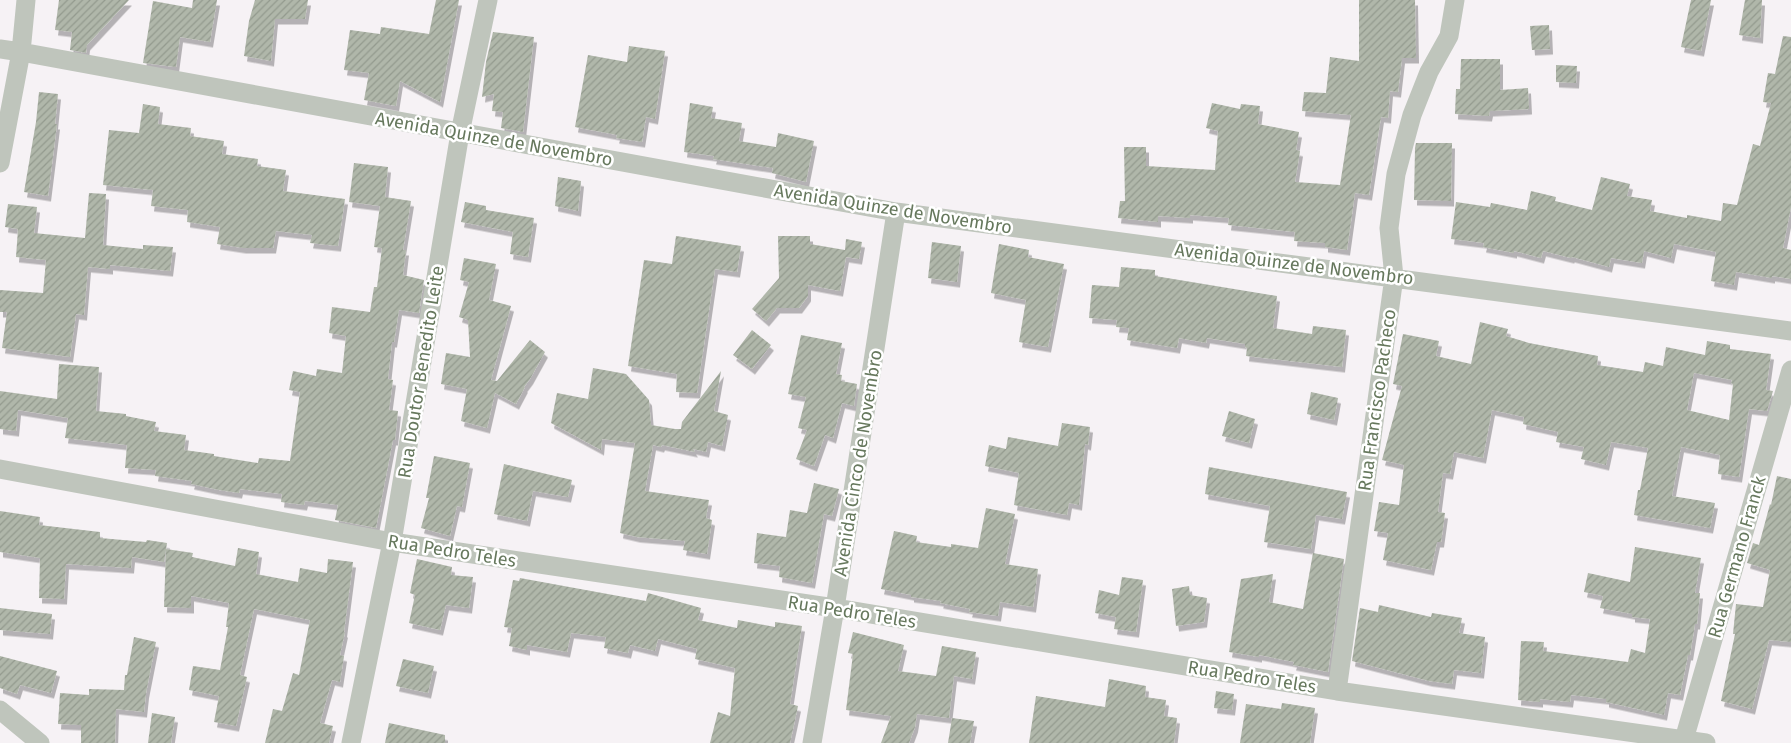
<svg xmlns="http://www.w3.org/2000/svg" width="1791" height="743" font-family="'Fira Sans',sans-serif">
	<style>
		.building { fill: url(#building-hatch); fill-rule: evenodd; filter: url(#shadow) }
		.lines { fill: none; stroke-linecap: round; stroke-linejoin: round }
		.minor { stroke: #bfc5bc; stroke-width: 19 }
		.labels { text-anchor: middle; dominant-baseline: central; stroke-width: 5; stroke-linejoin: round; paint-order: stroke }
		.street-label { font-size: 18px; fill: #66785d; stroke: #fff }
	</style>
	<defs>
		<pattern id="building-hatch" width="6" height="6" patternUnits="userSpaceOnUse" patternTransform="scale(1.25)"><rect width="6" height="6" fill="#b0b7aa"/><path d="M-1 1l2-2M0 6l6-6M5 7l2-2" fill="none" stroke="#939a8e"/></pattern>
		<filter id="shadow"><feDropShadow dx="3" dy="5.5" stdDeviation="0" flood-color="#0004"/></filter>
	</defs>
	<rect width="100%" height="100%" fill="#f6f2f5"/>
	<path class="building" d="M59,0H129L87,45L86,53L70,50L72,32L55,30Z
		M193,0H217L210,42L180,37L176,67L143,63L153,1L192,8Z
		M255,0H308L305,19H275L271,61L244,56L249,21Z
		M436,0H459L440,102L400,81L396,106L364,100L369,73L344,70L350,30L380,34L381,27L429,34Z
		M1359,0H1415L1416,58H1402L1398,92L1390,91L1388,118L1381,117L1369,195L1355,193L1347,250L1325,247V243L1294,241L1295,232L1228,225L1229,218L1190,215V218L1158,216V222L1118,218L1120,201H1125L1124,147H1146V166L1215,170L1218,131L1206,128L1212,103L1240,109L1241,104L1260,106L1258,124L1299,132L1296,150L1300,151L1295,182L1340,185L1351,115L1302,111L1304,92L1326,93L1330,57L1359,61Z
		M1691,0H1711L1701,51L1681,47Z
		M1745,0H1762L1760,38L1739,35Z
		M1549,25L1550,49L1532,50L1530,26Z
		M493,32L534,37L523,132L501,128L503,112L492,111L494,94L482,97L486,62Z
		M1783,36L1791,37V207L1783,248L1791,250V279L1772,276V278L1736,272L1734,285L1711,281L1716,252L1674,244L1671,258L1644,251L1642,263L1611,258L1609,267L1572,257L1571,258L1543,251L1541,258L1514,251V253L1483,247L1484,243L1451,239L1456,202L1490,207L1491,203L1527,210L1531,191L1556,197L1555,201L1592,210L1601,177L1630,184L1627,196L1652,200L1650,211L1687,218V215L1721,221L1723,203L1737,205L1753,144L1760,146L1771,103L1763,102L1768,73L1775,74Z
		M629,46L665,51L655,119L646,117L642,142L616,138L617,135L575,127L588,55L627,62Z
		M1461,59H1500V90L1528,88L1529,109L1490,111L1489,116L1455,114L1456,89H1460Z
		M1556,65L1577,66L1576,83L1556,82Z
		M39,92L58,94L55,124H57L48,196L24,192L36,122Z
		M690,103L713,107L711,118L742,123L739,141L776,147L778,133L814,141L806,182L772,173L773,168L713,159L714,156L684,152Z
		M143,104L160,107L158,124L191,128L190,136L224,141L222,154L258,159L257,166L286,170L283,191L345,199L338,246L310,243L312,235L276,231L273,248H243L217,244L220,227L187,222L188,210L151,206L153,190L103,185L109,130L139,133Z
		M1416,143H1452L1451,201L1414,200L1415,148Z
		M354,163L388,167L385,197L411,201L403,250H406L403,275L424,280L419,313L399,310L394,342H392L388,379L393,380L389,410L398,411L395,440H393L376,528L335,520L338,505L305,501L304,505L281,502L282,494L240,489L239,493L219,490L191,484L192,481L155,476L156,470L125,468L127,445L65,438L68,418L18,410L16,431L0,429V391L57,399L59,364L99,367L96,411L126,414V416L156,422L154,431L186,435L184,450L214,454V456L258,463L259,458L290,461L300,392L289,390L293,371L316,376L317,369L342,373L346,336L329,333L332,307L370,312L374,287H377L382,248L374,247L380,206L349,202Z
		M558,177L581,181L578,211L555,206Z
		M89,193L106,194L103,245L143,249V245L173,247L170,271L110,265V269L88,267L84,315L76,314L70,357L2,348L7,312H0V290L43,293L46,260L16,257L18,229L5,227L8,204L37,207L34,233L85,238Z
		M465,202L486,206V210L534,218L528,257L510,254L513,232L461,222Z
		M676,236L741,246L737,272L715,269L697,393L676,392L677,374L628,366L644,260L672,264Z
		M778,236H810V244L845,250L846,239L862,242L859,259L846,257L840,291L808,285V296L799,308H777L766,321L752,309L779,278Z
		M932,242L961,246L957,282L928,278Z
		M999,244L1029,250L1028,257L1064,264L1048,347L1019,342L1026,300L991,293Z
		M464,258L496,264L489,300L511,306L491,380L497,381L530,340L545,352L530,379L524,387H525L516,404L495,393L487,428L461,421L467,389L441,384L446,353L470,357L468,320L459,317L469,282L460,280Z
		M1121,267L1155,270V276L1277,296L1273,328L1312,334L1313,326L1346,330L1342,367L1246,356L1247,348L1245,347V344L1207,338L1206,343L1179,338L1177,348L1127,340L1129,328L1116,327L1117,320L1089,318L1092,285L1119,287Z
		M1480,322L1508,329L1506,336L1529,343L1598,356L1597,365L1643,372L1645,362L1663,366L1666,347L1705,355L1707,341L1730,345V349L1771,354L1766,390L1773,391L1767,411L1749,409L1739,477L1718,474L1720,455L1681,447L1672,496L1715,503L1710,528L1634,515L1638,490H1640L1648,448L1611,442L1606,465L1581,459L1584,447L1556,442L1558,432L1523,424L1524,417L1492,410L1483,458L1454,452L1450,474L1443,473L1438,512L1445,513L1441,542H1437L1431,570L1383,560L1388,533L1374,531L1379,502L1399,505L1404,465L1382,460L1402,386L1393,384L1403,334L1439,341L1436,356L1471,364ZM1694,373L1732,380L1731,383L1733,384L1729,420L1687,410Z
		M752,330L771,345L752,369L733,355Z
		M801,335L842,343L836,374L842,375L841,381L857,384L854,406L842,403L833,438L825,435L814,466L796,459L807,430L798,428L806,397L788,394Z
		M593,368L626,374L649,400L651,425L675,429H681L682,422L721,371L714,411L728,415L722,446L708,442L706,452L693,449L695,452L662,445L661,447L653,445L645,491L709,500L706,518L712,520L707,554L683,550L685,541L637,537L620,533L635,443L602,439L601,450L551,423L557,393L588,399Z
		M1311,392L1338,398L1334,420L1307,414Z
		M1229,411L1255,419L1249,443L1222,436Z
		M1062,423L1090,427L1088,445L1085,444L1079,505L1069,503L1067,515L1014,505L1019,473L985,466L989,445L1006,449L1008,437L1058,446Z
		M434,456L470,463L462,507L457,506L450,536L421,528L429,498H426Z
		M504,464L572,480L568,497L533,491L527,521L494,514Z
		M1209,467L1347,492L1342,519L1316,515L1311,549L1264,542L1270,506L1205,494Z
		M1777,476L1791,479V642L1769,640L1752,709L1721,701L1735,634H1733L1736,604L1763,607L1770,570L1747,563L1753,543L1759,545L1770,504L1771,505Z
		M814,483L839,489L832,516L824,514L812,583L779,577L780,566L754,563L757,533L786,537L790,510L807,513Z
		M986,508L1015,514L1005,564L1038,569L1033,607L1000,602L998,616L969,612L970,609L940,603L941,601L911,597V595L881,589L894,531L917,536L916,542L951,547V544L978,548Z
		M0,511L40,517L39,525L100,532V538L146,542L147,540L167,543L164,562L132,557L131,568L66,564L64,599L39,598L40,558L0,552Z
		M1635,547L1701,558L1695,593H1700L1697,624H1695L1690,655H1688L1680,695L1668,693L1664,715L1606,702V699L1571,695L1570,702L1540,699V702L1518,700L1521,641L1544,642L1543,651L1628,662L1631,649L1645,653L1650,619L1632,617V614L1600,608L1603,596L1584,592L1588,573L1630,582Z
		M238,548L259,552L256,574L298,582L300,568L327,573L328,559L353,562L344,632H345L340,655L344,656L340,682L332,680L320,723L333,726L329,743H265L273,709L282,711L293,673L299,675L310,620L254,609L240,675L247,677L236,726L214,722L219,696L189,690L193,666L220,670L228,627H226L229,603L191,596V608L164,607L166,549L193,553L192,557L235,566Z
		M1313,553L1344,559L1328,672L1293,665L1294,662L1259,655V657L1229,652L1241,579L1273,574L1269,602L1303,609Z
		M417,559L452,567L451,575L473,577L469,608L446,605L440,630L409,623L415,595L410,593Z
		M1122,577L1143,580L1136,632L1114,629L1116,617L1095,613L1099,590L1119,595Z
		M520,578L646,601L648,593L701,608L698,620L737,628L738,620L775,627V622L802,626L790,704L798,706L790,743H710L718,712L730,716L735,668L695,659L697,649L658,639L655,651L630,645L628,653L604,648L606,637L571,633L567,652L527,645V650L509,646L512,628L504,627L513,580L519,581Z
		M1189,586L1190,595L1207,598L1204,622L1176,626L1172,589Z
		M1379,605L1431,617L1432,613L1462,618L1459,633L1485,637L1481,673L1454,670L1452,684L1429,681L1352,661L1360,608L1378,612Z
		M0,608L52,614L50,634L0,630Z
		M853,632L904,645L898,671L936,676L942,646L976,652L972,679L954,676L949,718L917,714L915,727L909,743H881L891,716L846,710L853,654L848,653Z
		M134,637L156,642L146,693L144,712L116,709L115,743H81V725L58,724L60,693L89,695V689L124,690L125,675H127Z
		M0,656L57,671L51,693L20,685L17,694L0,688Z
		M403,659L434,666L428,693L396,686Z
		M1109,679L1146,686L1145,697L1166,700L1164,716L1177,718L1174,743H1029L1036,696L1105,707Z
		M1216,691L1234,694L1232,710L1214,708Z
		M1282,703L1315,708L1310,743H1240L1246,704L1281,709Z
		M152,713L175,717L171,743H148Z
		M952,718L974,721L970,743H948Z
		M389,723L445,735V743H385Z"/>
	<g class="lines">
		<path class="minor" d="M0,49L21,52L896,212L1791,331
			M0,163L21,52L26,0
			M0,469L392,542L835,608L1337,691L1706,743
			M1337,691L1394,277L1389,228L1396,174L1412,115L1429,72L1449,36L1455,0
			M0,710L40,743
			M351,743L392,542L460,133L488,0
			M812,743L835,608L896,212
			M1683,743L1791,370"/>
	</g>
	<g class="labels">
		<g class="street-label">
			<text transform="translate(494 139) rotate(10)">Avenida Quinze de Novembro</text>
			<text transform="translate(893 209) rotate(9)">Avenida Quinze de Novembro</text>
			<text transform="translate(1294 264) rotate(7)">Avenida Quinze de Novembro</text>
			<text transform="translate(421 372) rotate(-81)">Rua Doutor Benedito Leite</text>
			<text transform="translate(1377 400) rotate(-82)">Rua Francisco Pacheco</text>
			<text transform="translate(858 463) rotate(-81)">Avenida Cinco de Novembro</text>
			<text transform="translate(452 551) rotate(9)">Rua Pedro Teles</text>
			<text transform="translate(1737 557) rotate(-74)">Rua Germano Franck</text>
			<text transform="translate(852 612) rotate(9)">Rua Pedro Teles</text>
			<text transform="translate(1252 677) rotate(9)">Rua Pedro Teles</text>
		</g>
	</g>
</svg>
